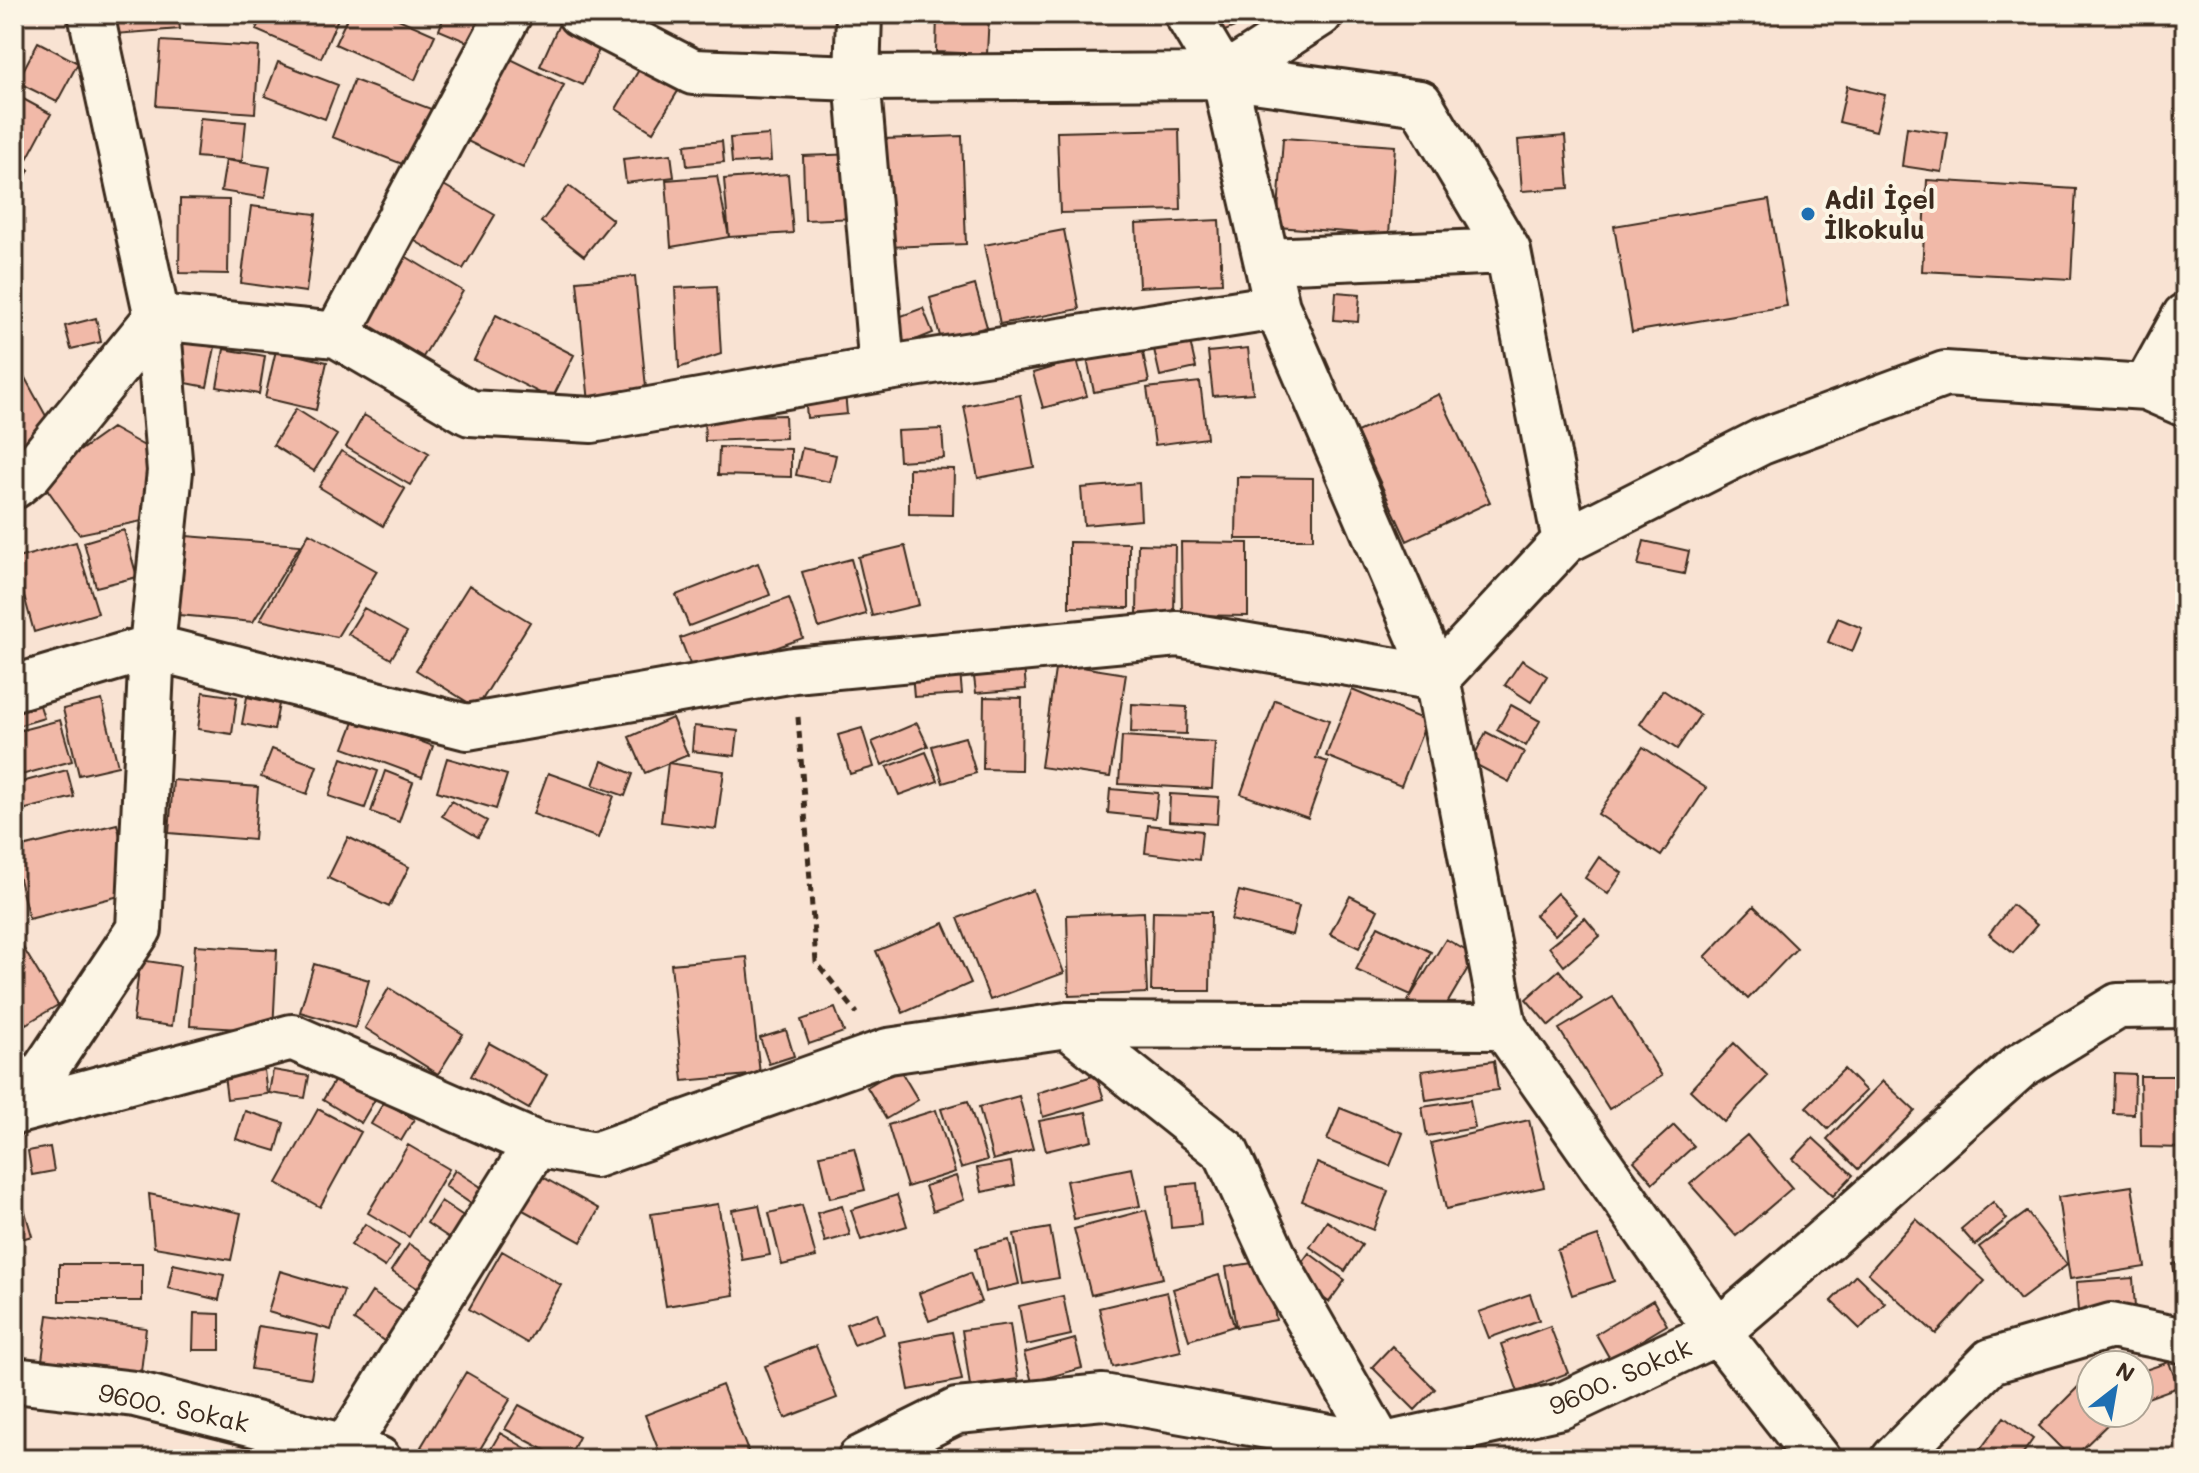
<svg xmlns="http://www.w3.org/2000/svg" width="2199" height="1473" font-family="Mali,sans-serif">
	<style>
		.building { fill: #f1b9a8; stroke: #3b2a1e; stroke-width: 2 }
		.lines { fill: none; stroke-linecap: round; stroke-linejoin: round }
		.minor-casing { stroke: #3b2a1e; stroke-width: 50 }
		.path { stroke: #3b2a1e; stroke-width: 5; stroke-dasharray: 8 6; stroke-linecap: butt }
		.minor { stroke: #fcf5e5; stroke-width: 44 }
		.poi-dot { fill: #1f6fb2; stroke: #fcf5e5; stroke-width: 3 }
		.labels { text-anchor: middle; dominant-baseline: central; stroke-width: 8; stroke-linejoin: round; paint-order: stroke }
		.poi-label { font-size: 26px; font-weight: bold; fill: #3b2a1e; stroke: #fcf5e5; text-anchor: start }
		.street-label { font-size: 26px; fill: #3b2a1e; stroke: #fcf5e5 }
	</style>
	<rect width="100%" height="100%" fill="#f9e3d3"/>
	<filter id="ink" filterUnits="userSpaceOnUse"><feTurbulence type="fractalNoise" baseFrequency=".0125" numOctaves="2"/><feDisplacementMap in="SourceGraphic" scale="16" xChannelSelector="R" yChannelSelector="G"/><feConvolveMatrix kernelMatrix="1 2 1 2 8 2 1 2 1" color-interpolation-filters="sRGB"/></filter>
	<g filter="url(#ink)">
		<path class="building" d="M113,14H178L180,29L115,34Z
			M262,14H340L321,58L256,30Z
			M349,14H387L435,35L415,80L335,44Z
			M445,14H484L472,44L439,30Z
			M937,14H989L987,54L936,52Z
			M1211,14H1266L1220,33Z
			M560,22L603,41L583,85L540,66Z
			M161,41L259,47L255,113L156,106Z
			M38,42L78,63L57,102L17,82Z
			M498,53L564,85L523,168L457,136Z
			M278,62L338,85L325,119L265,96Z
			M640,68L678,91L653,132L616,109Z
			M354,80L439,112L418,170L332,137Z
			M1847,86L1885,95L1876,131L1839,122Z
			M14,94L51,114L26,161L14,155Z
			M200,118L246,122L242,161L196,157Z
			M1907,127L1948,133L1942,172L1902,166Z
			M1179,129L1181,210L1060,213L1057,132Z
			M769,135L771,161L732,163L730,138Z
			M962,136L966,244L887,247L883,139Z
			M1565,136L1569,188L1522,191L1518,140Z
			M1283,138L1395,146L1389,235L1277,227Z
			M722,141L724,162L687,166L685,145Z
			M671,154L674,177L626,183L623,159Z
			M856,154L858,218L805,220L803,156Z
			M226,160L270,167L265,198L221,191Z
			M14,162L29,170L14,200Z
			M788,174L793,233L729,237L724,179Z
			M717,176L729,237L671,247L666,180Z
			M435,180L495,215L463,269L403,234Z
			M1927,180L2076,189L2071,279L1922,271Z
			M569,186L613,220L584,256L541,222Z
			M180,199L229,200L228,274L179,273Z
			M1769,200L1787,306L1632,332L1614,226Z
			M251,206L316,214L306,292L241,283Z
			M1219,220L1222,283L1139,287L1136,224Z
			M1064,230L1079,309L1000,324L984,245Z
			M405,256L463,291L423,357L366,323Z
			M635,276L647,398L589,403L577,281Z
			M975,285L987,327L941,340L930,298Z
			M717,286L721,354L679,368L675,288Z
			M1336,292L1360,294L1358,322L1334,320Z
			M923,308L933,333L903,345L893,319Z
			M496,315L574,355L552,399L474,360Z
			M96,318L101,342L71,349L65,326Z
			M1189,337L1196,368L1160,376L1153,345Z
			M183,342L215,347L207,387L176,381Z
			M1142,348L1149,382L1094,392L1087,359Z
			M1248,348L1253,393L1213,396L1208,352Z
			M224,349L265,356L259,394L217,387Z
			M276,350L327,362L316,410L265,398Z
			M14,358L56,434L14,456Z
			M1077,360L1087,396L1043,408L1033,373Z
			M1200,382L1207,438L1155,445L1147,388Z
			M845,392L847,414L807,418L805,396Z
			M1439,394L1490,502L1407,541L1357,432Z
			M1020,395L1034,467L978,478L964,406Z
			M296,409L337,435L314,471L273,445Z
			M364,415L429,453L410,485L346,447Z
			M785,415L786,438L705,441L704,417Z
			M112,428L148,448L147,520L79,534L40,479Z
			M942,429L944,458L899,461L897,431Z
			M719,447L791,449V477L718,475Z
			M802,448L836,455L830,482L796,475Z
			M341,451L405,489L383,526L319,487Z
			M909,468L954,469L953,515L909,514Z
			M1237,477L1313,478V539H1236Z
			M1139,483L1141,520L1084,525L1081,488Z
			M124,530L137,577L96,587L84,542Z
			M309,533L377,571L337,637L260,620Z
			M186,536L300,545L253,622L179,615Z
			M1644,541L1689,551L1684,574L1638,565Z
			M76,542L98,613L34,632L14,559Z
			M1069,542L1129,543V608L1069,607Z
			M1181,542L1248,543V616L1182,615Z
			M1138,544L1175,545L1174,616L1137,615Z
			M905,546L919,605L872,616L858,557Z
			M851,559L866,614L819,628L802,572Z
			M758,563L770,595L689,626L676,595Z
			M469,585L530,622L477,708L416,670Z
			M789,598L803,638L695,677L680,638Z
			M364,608L407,632L391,659L348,634Z
			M1838,618L1862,628L1852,652L1828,642Z
			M1522,660L1547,676L1531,702L1505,685Z
			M1056,663L1126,674L1110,777L1041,767Z
			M1024,665L1026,689L976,693L973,669Z
			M960,671L962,694L914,697L912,673Z
			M1352,690L1427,721L1401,786L1326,756Z
			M1663,690L1700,715L1677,749L1640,724Z
			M203,692L237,697L232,734L198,729Z
			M37,696L44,718L14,727V703Z
			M247,697L279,704L274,730L242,724Z
			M984,697L1022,698L1021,770L983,769Z
			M102,700L118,766L79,775L63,709Z
			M1275,700L1329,720L1316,758L1328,762L1308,818L1241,794Z
			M1132,704L1187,707L1186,734L1131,732Z
			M1511,705L1540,721L1526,746L1497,730Z
			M356,717L433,746L422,777L344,748Z
			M672,718L688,755L645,773L629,737Z
			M60,720L72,761L14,777V732Z
			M917,723L928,746L882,765L872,742Z
			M694,726L738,731L735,756L692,751Z
			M862,728L874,767L850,774L838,735Z
			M1486,732L1524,752L1509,782L1471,762Z
			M1122,736L1215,742L1212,789L1119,784Z
			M965,737L976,773L943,783L932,746Z
			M1643,747L1706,788L1661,856L1598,814Z
			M272,749L317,766L307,794L261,777Z
			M926,752L938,781L899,795L887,767Z
			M342,758L378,771L365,808L329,796Z
			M447,758L507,775L496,809L437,791Z
			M602,761L633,774L625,796L593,785Z
			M668,763L724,771L716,829L661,822Z
			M67,770L74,797L14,812V784Z
			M385,771L413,782L399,822L371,812Z
			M548,773L614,796L598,838L533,814Z
			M173,780L258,787L254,840L169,833Z
			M1110,789L1158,793L1155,818L1108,813Z
			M1170,794L1219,797L1217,824L1169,821Z
			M451,801L487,821L478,837L442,816Z
			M117,824L135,892L29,919L14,859V849Z
			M1148,825L1202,831L1199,860L1145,853Z
			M348,837L409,867L389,907L328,878Z
			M1599,857L1622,873L1608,894L1585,878Z
			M1033,890L1064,973L990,1000L958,918Z
			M1239,891L1299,906L1292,935L1231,920Z
			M1557,893L1577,914L1555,935L1535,915Z
			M1350,896L1378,910L1359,948L1330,934Z
			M2012,905L2037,925L2013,953L1989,934Z
			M1754,906L1797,948L1748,999L1705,957Z
			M1153,911L1211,912L1210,991H1151Z
			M1144,912L1147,993L1069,996L1067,915Z
			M1585,918L1600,936L1564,966L1549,947Z
			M944,923L971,983L903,1013L876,951Z
			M1378,926L1431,952L1411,995L1356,970Z
			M16,936L58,1005L26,1024L14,1004V937Z
			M1446,939L1475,956L1438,1019L1408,1001Z
			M195,945L277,950L273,1031L190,1026Z
			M747,957L760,1074L683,1081L671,964Z
			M140,960L180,966L172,1026L133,1021Z
			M314,964L369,980L355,1028L300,1012Z
			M1559,970L1582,998L1549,1026L1526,999Z
			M389,988L463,1034L438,1074L365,1028Z
			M1613,997L1662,1076L1609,1109L1559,1029Z
			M835,1008L844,1032L809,1044L801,1020Z
			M786,1030L794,1056L769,1064L760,1038Z
			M489,1043L547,1075L529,1109L471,1076Z
			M1734,1043L1768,1076L1724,1122L1690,1090Z
			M1494,1061L1498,1090L1426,1100L1422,1071Z
			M899,1068L918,1100L886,1119L867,1087Z
			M1844,1069L1866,1091L1828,1129L1806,1107Z
			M264,1070L267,1094L227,1099L224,1075Z
			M273,1070L309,1076L305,1098L269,1093Z
			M339,1073L377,1096L361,1123L323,1100Z
			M2114,1073L2135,1074L2134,1114L2113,1113Z
			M1096,1075L1104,1099L1043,1117L1037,1093Z
			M2140,1076H2185V1148L2141,1147Z
			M1883,1081L1915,1111L1858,1169L1827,1139Z
			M1019,1096L1033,1149L993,1160L979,1107Z
			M1470,1100L1475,1128L1427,1136L1422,1107Z
			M968,1101L987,1160L961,1168L941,1109Z
			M384,1102L414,1119L401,1141L371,1124Z
			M1340,1108L1403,1133L1390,1166L1327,1140Z
			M318,1109L361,1132L320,1207L277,1183Z
			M936,1110L955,1172L907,1187L888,1125Z
			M245,1111L284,1123L276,1151L236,1139Z
			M1086,1112L1092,1140L1046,1151L1039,1121Z
			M1529,1120L1544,1187L1446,1209L1431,1143Z
			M1674,1125L1694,1146L1653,1183L1634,1161Z
			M1747,1135L1792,1188L1736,1236L1690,1184Z
			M1813,1138L1853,1175L1833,1196L1793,1159Z
			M408,1145L449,1169L409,1237L368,1213Z
			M50,1147L54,1171L32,1175L28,1151Z
			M854,1148L865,1190L830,1198L820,1155Z
			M1011,1162L1015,1185L982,1192L977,1168Z
			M1317,1163L1388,1191L1373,1230L1302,1201Z
			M1132,1168L1140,1206L1074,1219L1066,1181Z
			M455,1170L487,1191L476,1207L445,1186Z
			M14,1173L32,1236L14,1241Z
			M539,1175L599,1209L581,1242L521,1209Z
			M956,1176L964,1200L933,1211L925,1186Z
			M1197,1183L1201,1225L1171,1228L1168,1186Z
			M2132,1186L2145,1267L2070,1279L2058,1197Z
			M149,1194L241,1213L231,1260L154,1247Z
			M897,1195L907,1226L861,1240L851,1210Z
			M441,1201L477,1225L463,1247L427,1223Z
			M1993,1202L2007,1219L1975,1245L1961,1229Z
			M718,1204L734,1295L666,1306L651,1214Z
			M759,1205L770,1255L742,1260L732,1210Z
			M802,1205L816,1257L782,1265L769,1213Z
			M842,1206L850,1235L825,1242L817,1213Z
			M1146,1210L1163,1278L1091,1295L1074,1229Z
			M2027,1212L2067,1265L2020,1300L1979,1247Z
			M1916,1219L1985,1281L1936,1334L1868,1273Z
			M1327,1221L1362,1245L1345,1271L1310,1247Z
			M365,1224L399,1246L385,1267L351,1245Z
			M1050,1228L1059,1278L1023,1284L1014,1234Z
			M1598,1236L1614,1281L1572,1295L1557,1250Z
			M1009,1240L1019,1284L985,1292L976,1248Z
			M409,1244L451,1272L434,1299L391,1271Z
			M502,1251L561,1285L527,1343L469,1309Z
			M1309,1253L1345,1280L1329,1302L1292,1276Z
			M1266,1261L1276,1320L1236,1327L1226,1267Z
			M2185,1262V1294L2178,1295L2173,1264Z
			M59,1264H142V1301H59Z
			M173,1264L224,1275L219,1300L168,1288Z
			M280,1271L344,1290L331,1330L268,1312Z
			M970,1273L981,1302L929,1321L919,1293Z
			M1219,1275L1234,1326L1189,1340L1173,1289Z
			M1856,1275L1885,1303L1860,1329L1831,1301Z
			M2133,1278L2135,1308L2078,1312L2076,1282Z
			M372,1292L417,1321L397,1350L354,1320Z
			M1167,1292L1181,1351L1113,1367L1099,1308Z
			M1530,1294L1539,1320L1489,1338L1479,1312Z
			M1063,1296L1071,1335L1026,1345L1019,1306Z
			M1653,1300L1667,1325L1610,1359L1596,1334Z
			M194,1313L220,1314V1350H193Z
			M877,1313L884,1334L854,1345L846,1324Z
			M48,1315L146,1328L141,1372L42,1360Z
			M1010,1324L1018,1379L970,1386L962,1330Z
			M258,1326L318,1335L311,1378L251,1369Z
			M1550,1326L1568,1373L1518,1392L1501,1344Z
			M952,1332L962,1380L909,1390L900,1342Z
			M1075,1339L1082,1368L1032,1382L1024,1353Z
			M816,1346L837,1398L785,1418L765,1366Z
			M1392,1346L1435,1389L1415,1410L1372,1367Z
			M2169,1362L2178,1387L2139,1401V1372Z
			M466,1372L511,1398L474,1459H440L421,1447Z
			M722,1385L751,1459H662L645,1415Z
			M2080,1385L2091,1395V1413H2109L2114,1418L2072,1459L2039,1426Z
			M519,1405L579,1437L568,1459H562L505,1429Z
			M2004,1417L2033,1439L2019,1459H1992L1980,1450Z
			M500,1433L544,1459H485Z"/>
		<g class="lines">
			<defs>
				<path id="minor" d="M580,14L693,72L857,78L1224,76L1320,14
					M859,14L857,78L882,369
					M1224,76L1420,103L1508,251L1565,541
					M1267,261L1508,251
					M337,335L509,14
					M2146,387L2185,316
					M14,486L30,473L157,317L337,335L470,413L592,420L882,369L1277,307
					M14,688L152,647L467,727L794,670L1178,634L1437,678L1277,307L1224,76L1187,14
					M1067,1025L1504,1027
					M18,1110L139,929L152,647L170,471L157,317L91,14
					M14,1112L292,1037L536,1144L595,1155L888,1051L1067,1025L1226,1152L1280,1270L1381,1446
					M14,1380L135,1394L346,1447L378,1459
					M346,1447L536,1144
					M860,1459L957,1411L1103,1397L1381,1446L1561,1406L1718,1332L1825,1240L2020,1066L2118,1006L2185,1005
					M1818,1459L1718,1332L1504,1027L1437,678L1565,541L1761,442L1945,374L2146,387L2185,404
					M1894,1459L1991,1361L2111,1326L2185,1341"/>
			</defs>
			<use href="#minor" class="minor-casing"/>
			<path class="path" d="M798,717L816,962L857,1013"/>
			<use href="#minor" class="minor"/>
		</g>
	</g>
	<circle class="poi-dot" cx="1808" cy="214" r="8"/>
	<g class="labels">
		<g class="poi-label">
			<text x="1824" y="199">Adil İçel<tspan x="1824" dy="30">İlkokulu</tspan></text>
		</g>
		<g class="street-label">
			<text transform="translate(1620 1376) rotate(-24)">9600. Sokak</text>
			<text transform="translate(174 1407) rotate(12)">9600. Sokak</text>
		</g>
	</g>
	<rect width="2199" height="1473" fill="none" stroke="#fcf5e5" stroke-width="48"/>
	<rect x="24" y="24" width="2151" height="1425" fill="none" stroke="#3b2a1e" stroke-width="3" filter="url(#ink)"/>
	<g transform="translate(2115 1389) rotate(31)"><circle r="38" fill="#fcf5e5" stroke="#afa495" stroke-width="2"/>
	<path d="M0-6L14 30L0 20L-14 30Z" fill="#1f6fb2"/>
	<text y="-12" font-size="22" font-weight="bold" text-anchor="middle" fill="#3b2a1e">N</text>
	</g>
</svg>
